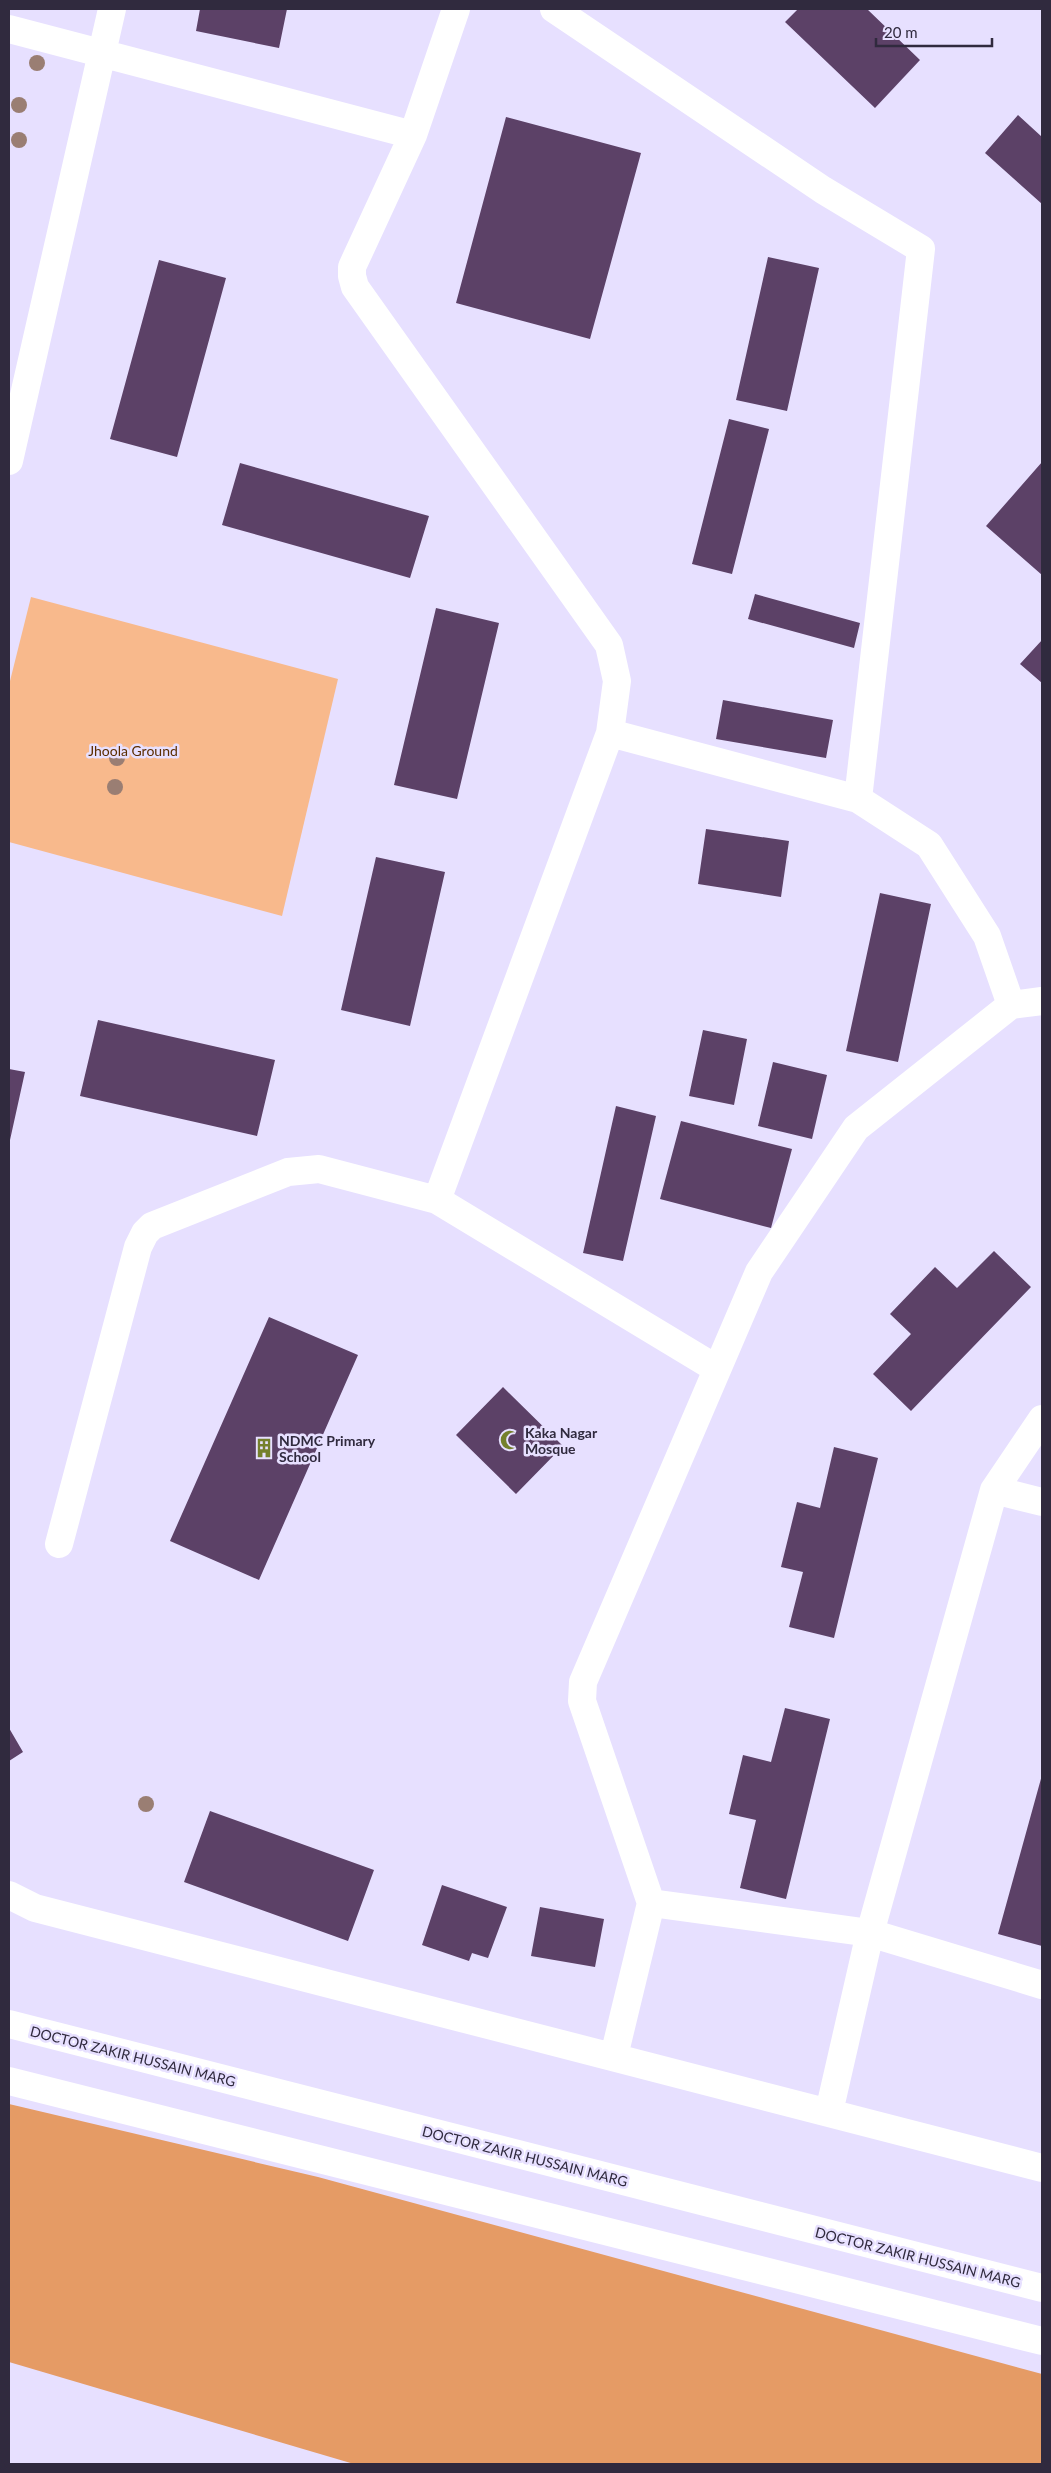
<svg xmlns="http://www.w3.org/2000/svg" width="1051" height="2473" font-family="Lato,sans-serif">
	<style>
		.green { fill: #f8b98c }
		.forest { fill: #e59b65 }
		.building { fill: #5c4167 }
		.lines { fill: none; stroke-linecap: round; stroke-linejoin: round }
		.minor { stroke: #fff; stroke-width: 28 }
		.major { stroke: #fff; stroke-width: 28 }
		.tree { fill: #9a7e73 }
		.labels { text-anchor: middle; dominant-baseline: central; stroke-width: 5; stroke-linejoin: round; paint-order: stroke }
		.park-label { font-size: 14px; fill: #5b2d00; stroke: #e7e0ff }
		.poi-label { font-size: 14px; font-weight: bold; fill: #302a3e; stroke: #e7e0ff; text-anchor: start }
		.street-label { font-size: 14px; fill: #302a3e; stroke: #e7e0ff }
	</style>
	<rect width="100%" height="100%" fill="#e7e0ff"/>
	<path class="green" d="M31,597L338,679L282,916L9,842V685Z"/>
	<path class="forest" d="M9,2104L318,2177L1042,2374V2464H354L9,2362Z"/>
	<path class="building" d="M200,9H287L279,48L196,31Z
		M798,9H867L920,60L875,108L785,22Z
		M1018,115L1042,137V204L985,153Z
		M506,117L641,153L590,339L456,303Z
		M768,257L819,268L787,411L736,400Z
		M159,260L226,278L177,457L110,439Z
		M729,419L769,429L732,574L692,564Z
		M1042,462V575L986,526Z
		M240,463L429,516L410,578L222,525Z
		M755,594L860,623L854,648L748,619Z
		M436,608L499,623L457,799L394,785Z
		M1042,640V683L1020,664Z
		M723,700L833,720L826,758L716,739Z
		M706,829L789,841L781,897L698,884Z
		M376,857L445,872L410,1026L341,1010Z
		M880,893L931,904L898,1062L846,1051Z
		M98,1020L275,1060L257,1136L80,1096Z
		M703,1030L747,1039L734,1105L689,1096Z
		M773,1062L827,1075L812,1139L758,1126Z
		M9,1069L25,1072L10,1140H9Z
		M616,1106L656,1116L623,1261L583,1253Z
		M681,1121L792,1149L771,1228L660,1199Z
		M994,1251L1031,1287L911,1411L873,1374L911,1334L890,1314L935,1267L957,1288Z
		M269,1317L358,1355L259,1580L170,1541Z
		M503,1387L563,1446L516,1494L456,1435Z
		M834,1447L878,1458L834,1638L789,1627L803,1572L781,1567L797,1502L820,1508Z
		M785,1708L830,1719L786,1899L740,1888L756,1820L729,1814L743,1755L771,1762Z
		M9,1728L23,1752L9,1761Z
		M1042,1775V1946L998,1934Z
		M210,1811L374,1870L348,1941L184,1882Z
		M442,1885L507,1907L488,1958L472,1953L469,1961L422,1945Z
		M540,1907L604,1919L595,1967L531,1956Z"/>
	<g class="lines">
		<path class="minor" d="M554,9L823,190L921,249L858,799
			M9,29L413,135
			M9,461L112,9
			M610,733L858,799L929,845L987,936L1011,1005
			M437,1200L717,1369
			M994,1490L1042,1502
			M59,1544L138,1247L145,1233L152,1226L288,1172L319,1169L437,1200L610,733L617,681L609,645L355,287L352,276V267L413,135L456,9
			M9,1895L35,1908L1042,2168
			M651,1903L582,1701L583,1682L759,1272L856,1128L1011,1005L1042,1001
			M614,2056L651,1903L870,1933L1042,1985
			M829,2112L870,1933L994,1490L1042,1419"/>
		<path class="major" d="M9,2024L1042,2288
			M9,2081L1042,2341"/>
	</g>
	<g class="tree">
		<circle cx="37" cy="63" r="8"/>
		<circle cx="19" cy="105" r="8"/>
		<circle cx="19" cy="140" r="8"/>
		<circle cx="117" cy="758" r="8"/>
		<circle cx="115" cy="787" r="8"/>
		<circle cx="146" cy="1804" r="8"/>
	</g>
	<defs>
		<symbol id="mosque-bare" viewBox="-9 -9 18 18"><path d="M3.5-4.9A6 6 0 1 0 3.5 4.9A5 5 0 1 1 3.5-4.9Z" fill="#75802d" stroke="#e7e0ff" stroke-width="2.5" paint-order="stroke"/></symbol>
		<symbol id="building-bare" viewBox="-9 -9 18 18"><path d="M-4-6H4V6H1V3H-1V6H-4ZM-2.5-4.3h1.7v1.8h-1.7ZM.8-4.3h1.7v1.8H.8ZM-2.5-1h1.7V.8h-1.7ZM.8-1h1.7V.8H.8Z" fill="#75802d" stroke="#e7e0ff" stroke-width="2.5" paint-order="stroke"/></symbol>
	</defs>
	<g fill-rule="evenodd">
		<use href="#mosque-bare" x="496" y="1426" width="28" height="28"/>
		<use href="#building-bare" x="250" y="1434" width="28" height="28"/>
	</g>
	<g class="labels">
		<g class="park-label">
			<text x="133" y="750">Jhoola Ground</text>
		</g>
		<g class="poi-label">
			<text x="525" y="1432">Kaka Nagar<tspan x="525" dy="16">Mosque</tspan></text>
			<text x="279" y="1440">NDMC Primary<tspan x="279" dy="16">School</tspan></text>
		</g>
		<g class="street-label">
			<text transform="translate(133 2056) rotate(14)">DOCTOR ZAKIR HUSSAIN MARG</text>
			<text transform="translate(525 2156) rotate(14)">DOCTOR ZAKIR HUSSAIN MARG</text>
			<text transform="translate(918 2257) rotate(14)">DOCTOR ZAKIR HUSSAIN MARG</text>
		</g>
	</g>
	<rect width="1051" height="2473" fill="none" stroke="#302a3e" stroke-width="20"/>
	<path d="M876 38v8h116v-8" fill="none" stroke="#302a3e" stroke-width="2.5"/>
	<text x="884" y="38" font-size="15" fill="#302a3e" stroke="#e7e0ff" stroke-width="4" paint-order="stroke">20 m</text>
</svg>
